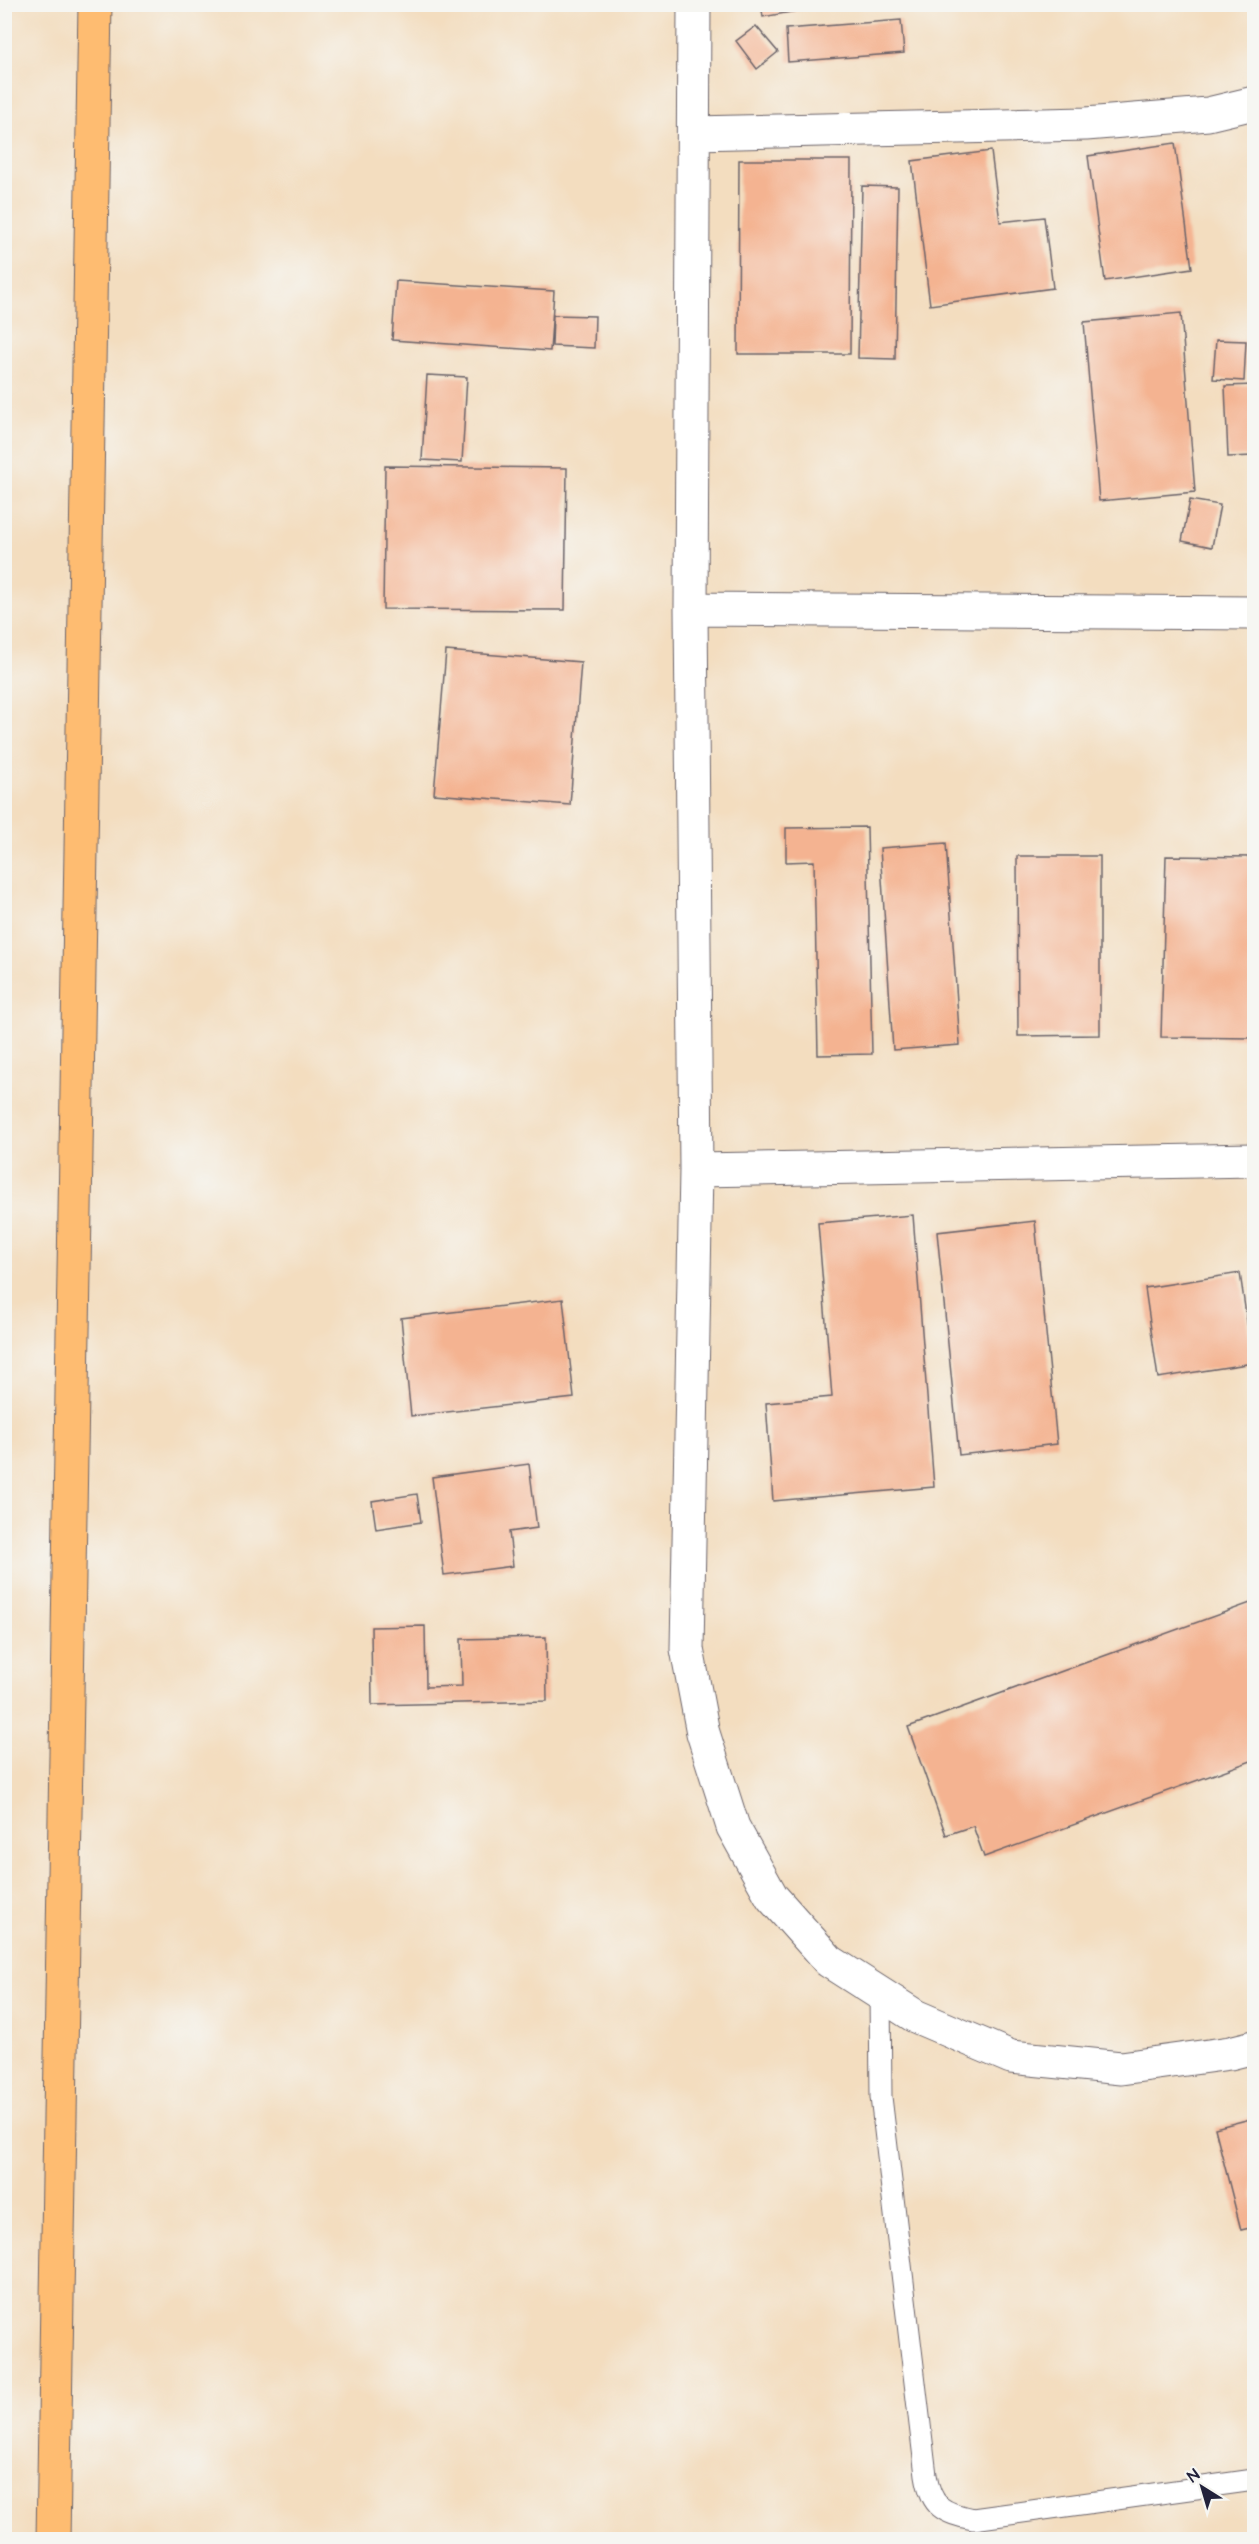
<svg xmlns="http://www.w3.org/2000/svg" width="1259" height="2544" font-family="'Architects Daughter',sans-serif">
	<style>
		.building { fill: #f4b391 }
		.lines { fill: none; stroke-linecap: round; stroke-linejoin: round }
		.service-casing { stroke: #6b6369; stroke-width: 23 }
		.minor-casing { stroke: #6b6369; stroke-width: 35 }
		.primary-casing { stroke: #6b6369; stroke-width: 35 }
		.service { stroke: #fff; stroke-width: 21 }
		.minor { stroke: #fff; stroke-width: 33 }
		.primary { stroke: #febc71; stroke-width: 33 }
	</style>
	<rect width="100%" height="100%" fill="#f6f6f2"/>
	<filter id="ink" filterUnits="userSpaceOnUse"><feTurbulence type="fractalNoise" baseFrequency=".0167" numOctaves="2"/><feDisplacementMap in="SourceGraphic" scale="12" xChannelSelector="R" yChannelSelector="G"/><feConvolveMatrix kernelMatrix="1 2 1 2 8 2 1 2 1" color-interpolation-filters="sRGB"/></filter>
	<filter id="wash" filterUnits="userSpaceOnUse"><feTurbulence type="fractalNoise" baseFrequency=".008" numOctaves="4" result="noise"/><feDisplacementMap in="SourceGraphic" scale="24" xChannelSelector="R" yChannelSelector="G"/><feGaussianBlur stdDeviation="1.35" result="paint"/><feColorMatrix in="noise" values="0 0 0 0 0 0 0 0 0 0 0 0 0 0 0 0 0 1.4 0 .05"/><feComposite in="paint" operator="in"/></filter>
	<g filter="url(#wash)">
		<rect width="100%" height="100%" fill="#f3ddbf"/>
		<g id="blocks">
			<path class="building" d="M761,4H825V6L763,17Z
				M901,20L904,53L788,62L786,29Z
				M756,26L778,52L757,69L736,41Z
				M1175,143L1192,268L1105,281L1088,156Z
				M991,151L1000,222L1044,217L1053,288L930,305L912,161Z
				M739,160H851L850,354H738Z
				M862,186L898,187L895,359L858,358Z
				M396,281L554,291L550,351L392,340Z
				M1181,313L1195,492L1099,501L1084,322Z
				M553,315L595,316L594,348L552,346Z
				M1216,340L1246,341L1244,381L1213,379Z
				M427,375L467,377L462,462L422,460Z
				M1254,385V456L1228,457L1225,386Z
				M385,466L567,468L565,610L383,609Z
				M1190,500L1220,505L1212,547L1182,541Z
				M446,651L581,662L570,805L434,794Z
				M867,827L872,1054L818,1055L814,861L786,862V828Z
				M946,843L960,1045L893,1050L880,848Z
				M1017,856H1100V1035L1018,1036Z
				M1166,856L1254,857V1038L1161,1037Z
				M913,1215L934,1487L773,1501L766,1403L832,1397L818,1223Z
				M1035,1221L1057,1444L959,1455L937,1232Z
				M1240,1273L1253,1363L1158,1378L1145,1288Z
				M563,1299L574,1398L411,1416L401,1318Z
				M529,1464L537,1528L509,1532L513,1566L444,1575L432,1477Z
				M417,1494L421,1522L376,1529L372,1501Z
				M1253,1602L1254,1760L984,1857L973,1826L946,1835L908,1727Z
				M425,1626L426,1687L462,1686L461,1639L546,1637L547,1701L372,1705L371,1627Z
				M1254,2118V2227L1241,2230L1215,2128Z"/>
		</g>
	</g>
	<g filter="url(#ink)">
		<use href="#blocks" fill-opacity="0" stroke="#6b6369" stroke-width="1.5"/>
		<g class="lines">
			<defs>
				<path id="service" d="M880,1993L881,2097L926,2475C931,2507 943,2513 973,2519L1254,2480"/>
				<path id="minor" d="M694,4L691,609L696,1170L687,1649L703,1733L733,1827L772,1897L829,1961L915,2016L1011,2057L1121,2068L1230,2053L1254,2047
					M695,133L1086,124L1208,114L1254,103
					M691,609L1254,613
					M696,1170L1254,1160"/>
				<path id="primary" d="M53,2540L95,4"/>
			</defs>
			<use href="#service" class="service-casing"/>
			<use href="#minor" class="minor-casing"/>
			<use href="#primary" class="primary-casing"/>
			<use href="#service" class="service"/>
			<use href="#minor" class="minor"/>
			<use href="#primary" class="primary"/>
		</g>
	</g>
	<rect width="1259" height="2544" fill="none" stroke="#f6f6f2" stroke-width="24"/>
	<g transform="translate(1202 2487) rotate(323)" stroke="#f6f6f2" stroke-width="4.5" paint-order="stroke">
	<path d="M0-4.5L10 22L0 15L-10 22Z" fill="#22223b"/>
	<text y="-9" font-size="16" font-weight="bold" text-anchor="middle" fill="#22223b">N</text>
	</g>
</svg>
